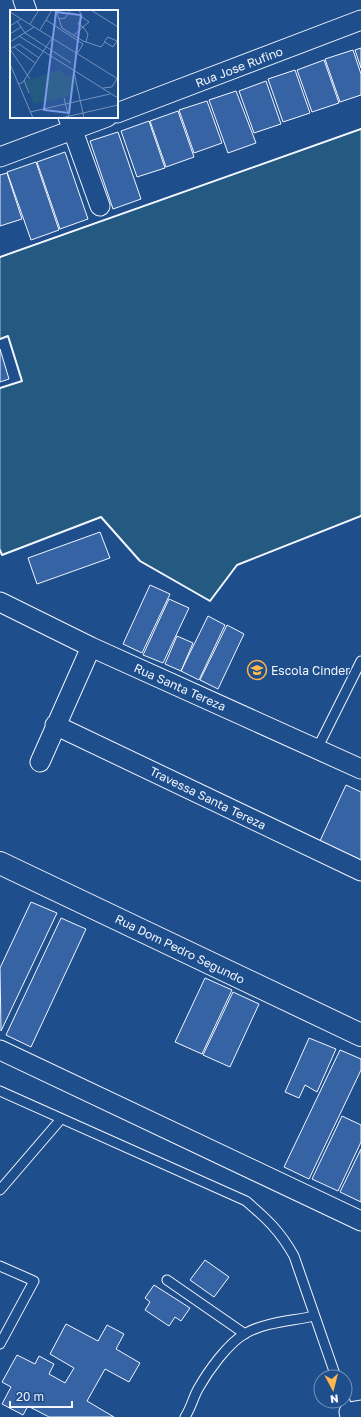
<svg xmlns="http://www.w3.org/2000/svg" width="361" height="1417" font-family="'Golos Text',sans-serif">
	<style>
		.green { fill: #245a82; stroke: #a8bbd7 }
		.building { fill: #3563a3; stroke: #f2f6ff }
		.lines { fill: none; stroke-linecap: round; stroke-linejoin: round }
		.lane-casing { stroke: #f2f6ff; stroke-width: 11 }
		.street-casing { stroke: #f2f6ff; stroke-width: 21 }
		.secondary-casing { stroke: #f2f6ff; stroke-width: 24 }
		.lane { stroke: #1f4e8c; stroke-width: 9 }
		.street { stroke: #1f4e8c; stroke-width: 19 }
		.secondary { stroke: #1f4e8c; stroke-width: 22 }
		.wall { stroke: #f2f6ff; stroke-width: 2 }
		.labels { text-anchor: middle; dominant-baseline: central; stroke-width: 3; stroke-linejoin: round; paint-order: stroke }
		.street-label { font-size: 12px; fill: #f2f6ff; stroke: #1f4e8c }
		.poi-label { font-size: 12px; fill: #f2f6ff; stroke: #1f4e8c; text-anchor: start }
		.inset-road { fill: none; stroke: #7391ba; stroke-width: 1 }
		.view { fill: #7d9aea; fill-opacity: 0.15; stroke: #7d9aea; stroke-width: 2 }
		.inset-edge { fill: none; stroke: #f2f6ff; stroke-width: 2 }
	</style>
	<rect width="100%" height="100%" fill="#1f4e8c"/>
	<path class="green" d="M361,129V516L237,565L210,601L140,561L101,517L2,555L0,550V388L22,381L8,336L0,339V257Z"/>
	<path class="building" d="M361,48V68L355,50Z
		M353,50L361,74V95L340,102L325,59Z
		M324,60L339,103L312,112L297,70Z
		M295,70L310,113L283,122L268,79Z
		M266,81L281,124L254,133L239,91Z
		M236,91L256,143L228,153L209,100Z
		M207,101L222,143L194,153L179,110Z
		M178,111L194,157L166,167L150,121Z
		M149,121L165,168L137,177L121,131Z
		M118,132L141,199L113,209L90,141Z
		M65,152L88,219L60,229L37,162Z
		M36,162L59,230L31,240L7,172Z
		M7,173L22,219L0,226V175Z
		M0,349L9,379L0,382Z
		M100,532L110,558L37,584L28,558Z
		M150,585L170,594L142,653L123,644Z
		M169,599L189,608L163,663L143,655Z
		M208,616L225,625L199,680L181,671Z
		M227,625L244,634L218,689L200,680Z
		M177,636L193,643L181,671L165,664Z
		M346,785L361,792V863L319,843Z
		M31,902L57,913L1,1031L0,968Z
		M61,918L86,929L31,1047L6,1035Z
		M205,978L232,990L202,1054L175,1042Z
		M233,992L259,1004L230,1067L203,1055Z
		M309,1038L336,1049L317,1092L305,1085L299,1098L285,1092Z
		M340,1050L361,1059V1070L309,1179L284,1167Z
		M342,1116L361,1125V1142L338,1191L312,1179Z
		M361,1149V1202L340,1192Z
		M205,1260L229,1277L214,1297L190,1280Z
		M154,1285L190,1308L181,1321L175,1317L169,1326L145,1310L150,1302L145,1298Z
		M66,1324L98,1341L107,1325L124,1334L116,1349L140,1363L129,1382L105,1369L87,1401L114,1417H49L28,1406L23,1415L2,1404L11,1387L2,1382L17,1355L35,1364L39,1356L54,1364L49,1374L65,1383L74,1368L50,1354Z"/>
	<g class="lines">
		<defs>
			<path id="lane" d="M317,749L361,661
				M0,1091L246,1201C267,1219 280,1231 294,1256L336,1377
				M0,1190L61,1119
				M0,1266L34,1281L0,1344
				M167,1280L245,1334
				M345,1401L349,1412
				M185,1417C191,1408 193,1398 198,1389C208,1371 228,1343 246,1333C266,1322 292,1321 314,1316"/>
			<path id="street" d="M23,0L27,11
				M117,113L361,20
				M68,117L100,206
				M0,157L107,117
				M0,602L91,647L361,769
				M55,725L361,871
				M40,762L91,647
				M0,1050L361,1221
				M350,1417L349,1412L361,1410"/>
			<path id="secondary" d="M0,863L361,1035"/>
		</defs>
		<use href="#lane" class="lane-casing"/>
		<use href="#street" class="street-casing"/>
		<use href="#secondary" class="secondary-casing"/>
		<use href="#lane" class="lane"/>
		<use href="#street" class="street"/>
		<use href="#secondary" class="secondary"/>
		<path class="wall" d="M0,257L361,129
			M0,339L8,336L22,381L0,388
			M0,550L2,555L101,517L140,561L210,601L237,565L361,516"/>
	</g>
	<defs>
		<symbol id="school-ring" viewBox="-11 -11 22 22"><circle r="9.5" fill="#1f4e8c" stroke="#ffb74d" stroke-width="1.5"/><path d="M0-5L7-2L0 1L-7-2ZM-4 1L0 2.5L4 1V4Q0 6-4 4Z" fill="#ffb74d"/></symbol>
	</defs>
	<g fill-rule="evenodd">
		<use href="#school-ring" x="246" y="659" width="22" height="22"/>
	</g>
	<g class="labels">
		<g class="street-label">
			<text transform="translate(239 67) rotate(-21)">Rua Jose Rufino</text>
			<text transform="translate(180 687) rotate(24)">Rua Santa Tereza</text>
			<text transform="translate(208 798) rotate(26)">Travessa Santa Tereza</text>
			<text transform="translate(180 949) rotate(26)">Rua Dom Pedro Segundo</text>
		</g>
		<g class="poi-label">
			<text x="271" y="670">Escola Cinder</text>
		</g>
	</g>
	<g transform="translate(10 10)">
		<rect width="108" height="108" fill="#1f4e8c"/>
		<path d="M50,60L57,67L64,65L66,76L61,77V80L67,79V81L62,82V85L24,94L15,71Z" fill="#245a82"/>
		<path class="inset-road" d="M46,0L52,18L73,31L91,37L95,32L103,37L107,31L98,27L94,32M69,0L72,7L68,14L73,17L79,12L72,7M81,0L108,17M0,2L108,69M49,9L55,8L61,0M36,10L73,34L67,44M7,11L15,23L61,53M20,14L29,0M0,16L11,9M30,20L42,0L47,2M0,24L11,17M64,25L73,17L78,24L76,32M9,26L108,88M0,32L24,17M4,37L25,53M0,39L20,69M0,39L9,34L29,48M0,54L23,108M64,62L74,108M14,70L19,83M9,74L13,72L42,28M93,78L102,77L108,67M54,88L59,108M20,102L100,84M51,108L108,95"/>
		<path class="view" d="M46,2L71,5L59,103L34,100Z"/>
		<rect width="108" height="108" class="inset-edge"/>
	</g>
	<g transform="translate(333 1389) rotate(173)"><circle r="19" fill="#1f4e8c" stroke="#7391ba"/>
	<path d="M0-3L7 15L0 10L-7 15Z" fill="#ffb74d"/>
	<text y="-6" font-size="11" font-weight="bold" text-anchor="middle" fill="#f2f6ff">N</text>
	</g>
	<path d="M10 1401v6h62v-6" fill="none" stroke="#f2f6ff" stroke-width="2"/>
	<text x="16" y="1401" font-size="12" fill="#f2f6ff" stroke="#1f4e8c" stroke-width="3" paint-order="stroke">20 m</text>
</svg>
